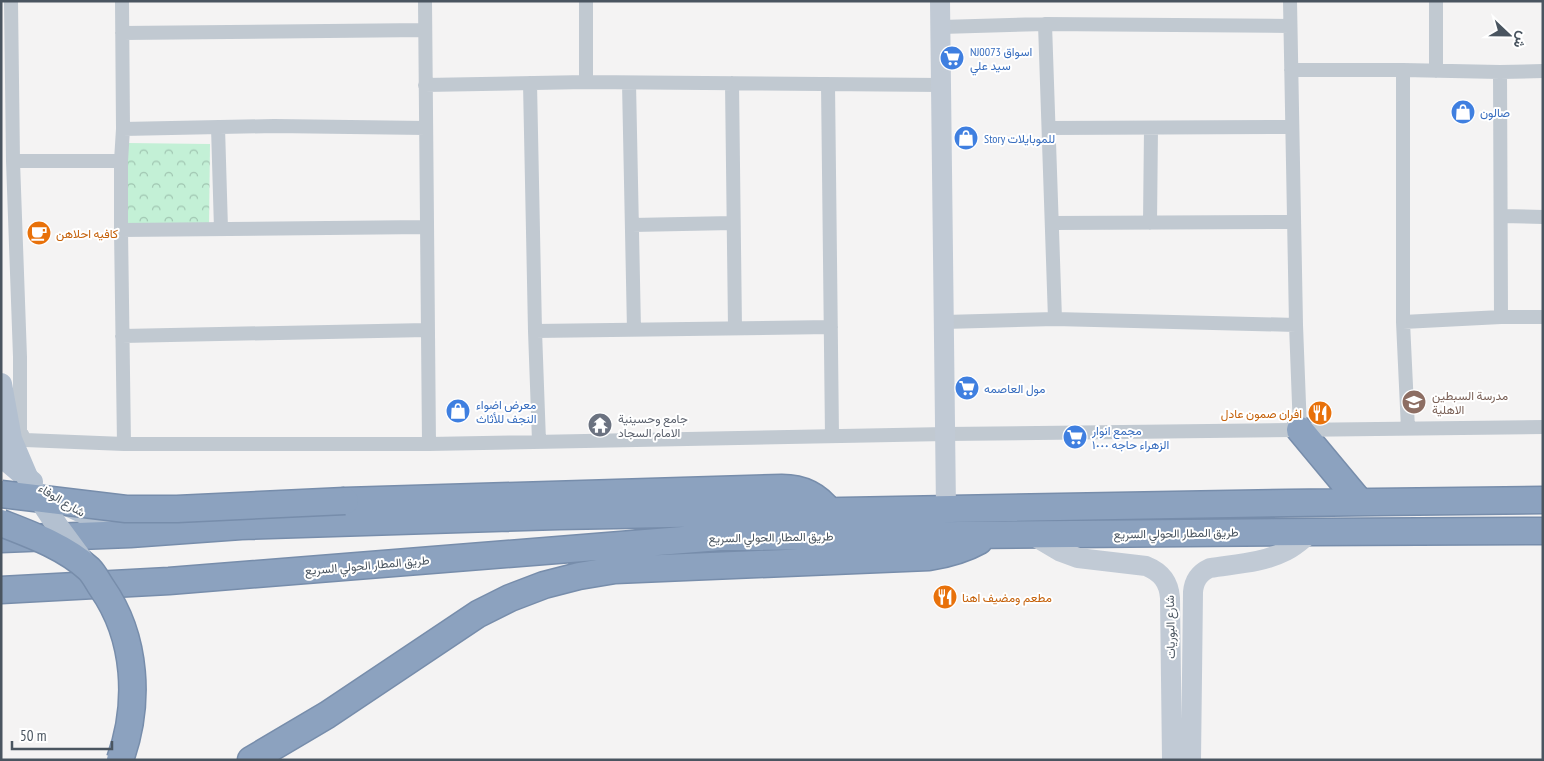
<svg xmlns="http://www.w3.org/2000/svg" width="1544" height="761" font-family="'PT Sans Narrow',Vazirmatn,sans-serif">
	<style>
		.park { fill: url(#park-crowns) }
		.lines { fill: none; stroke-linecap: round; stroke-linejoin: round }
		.highway-casing { stroke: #778dab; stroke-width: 29 }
		.street { stroke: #c1c9d1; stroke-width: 14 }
		.secondary { stroke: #c1cad5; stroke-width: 20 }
		.primary { stroke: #b3c0d0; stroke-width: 22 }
		.highway { stroke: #8ca2bf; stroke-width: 26 }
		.highway-bridge-casing { stroke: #778dab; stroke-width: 29; stroke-linecap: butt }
		.primary-bridge { stroke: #b3c0d0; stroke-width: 22 }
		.highway-bridge { stroke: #8ca2bf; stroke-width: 26 }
		.labels { text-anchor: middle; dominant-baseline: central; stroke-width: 4; stroke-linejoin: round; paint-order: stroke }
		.shop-label { font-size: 12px; fill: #366cbe; stroke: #fff; text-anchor: start }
		.food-label { font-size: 12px; fill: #c56008; stroke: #fff; text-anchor: start }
		.education-label { font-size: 12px; fill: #785e54; stroke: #fff; text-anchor: start }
		.worship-label { font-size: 12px; fill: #5b616d; stroke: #fff; text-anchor: start }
		.street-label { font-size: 12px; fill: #4a5560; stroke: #fff }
	</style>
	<defs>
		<pattern id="park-crowns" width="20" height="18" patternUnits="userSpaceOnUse" patternTransform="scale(1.25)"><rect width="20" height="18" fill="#c3f0d6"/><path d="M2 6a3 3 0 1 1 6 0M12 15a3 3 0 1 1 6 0" fill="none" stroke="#a0c5b1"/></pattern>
	</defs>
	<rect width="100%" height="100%" fill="#f4f3f3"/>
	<path class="park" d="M128,143L210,144L209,227L127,226Z"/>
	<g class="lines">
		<defs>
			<path id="highway" d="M1300,430L1360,502
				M345,501L782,488C802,488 817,495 829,511
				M1,539L130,534L241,526L559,516L1288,503L1543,500
				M1,590L169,581L720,537L1312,532L1543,531
				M251,760L327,715L478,614L510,598L544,585L579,576L615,570L929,557C947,554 963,550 979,541"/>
		</defs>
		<use href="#highway" class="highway-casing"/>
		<path class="street" d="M11,1L13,161L20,357V431L25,440L124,444H429L946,434L1543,427
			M122,1L123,129L121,161V230L124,444
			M425,1L429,444
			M586,1V82
			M1290,1L1296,325L1300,430
			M1045,24L1055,319
			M941,27L1045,24L1290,26
			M122,33L425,30
			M1291,70H1403L1500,72L1543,71
			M1403,70V322L1408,429
			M1436,71V1
			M1500,72L1501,317
			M530,83L535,331L539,441
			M629,83L634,330
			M732,83L735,328
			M828,84L832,436
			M425,85L586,82L941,85
			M218,127L221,229
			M1049,128L1292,127
			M123,129L274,126L426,128
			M13,161H121
			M1501,216L1543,217
			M1052,223L1294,222
			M1150,223L1151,128
			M632,225L733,223
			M121,230L426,227
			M944,322L1055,319L1296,325
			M1403,322L1501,317H1543
			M535,331L831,327
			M122,336L427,330"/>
		<path class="secondary" d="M940,1L946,509
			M1032,535L1059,551L1078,558L1146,566C1161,572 1169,582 1170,598L1172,760
			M1191,760L1193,592C1194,580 1199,573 1210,568C1235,564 1263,563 1286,551C1296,546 1304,538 1312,532"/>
		<path class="primary" d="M1,456L32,482
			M67,505L129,534"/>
		<use href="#highway" class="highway"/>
		<defs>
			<path id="highway-bridge" d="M1,494L126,509H177L345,501
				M1,523C32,535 65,547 89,569C94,574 98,582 102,588C137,638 140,704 120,760"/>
		</defs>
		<use href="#highway-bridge" class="highway-bridge-casing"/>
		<path class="primary-bridge" d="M1,384L11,439L31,486L58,527L83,561"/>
		<use href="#highway-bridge" class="highway-bridge"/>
	</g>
	<defs>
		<symbol id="supermarket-disc" viewBox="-11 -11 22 22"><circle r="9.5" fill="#3f7fe0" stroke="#fff"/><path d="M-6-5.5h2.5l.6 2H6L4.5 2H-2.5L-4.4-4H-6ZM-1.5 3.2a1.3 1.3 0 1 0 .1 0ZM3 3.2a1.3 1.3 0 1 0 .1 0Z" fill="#fff"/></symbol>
		<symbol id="shop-disc" viewBox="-11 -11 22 22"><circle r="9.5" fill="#3f7fe0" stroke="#fff"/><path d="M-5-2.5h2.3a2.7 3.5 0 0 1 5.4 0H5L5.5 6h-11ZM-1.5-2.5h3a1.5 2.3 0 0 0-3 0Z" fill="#fff"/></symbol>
		<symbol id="cafe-disc" viewBox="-11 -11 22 22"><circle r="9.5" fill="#e8710a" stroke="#fff"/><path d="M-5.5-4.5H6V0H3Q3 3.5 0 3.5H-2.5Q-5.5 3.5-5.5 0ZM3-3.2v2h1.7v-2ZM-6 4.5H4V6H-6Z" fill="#fff"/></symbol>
		<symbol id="school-disc" viewBox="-11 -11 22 22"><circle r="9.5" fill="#8d6e63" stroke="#fff"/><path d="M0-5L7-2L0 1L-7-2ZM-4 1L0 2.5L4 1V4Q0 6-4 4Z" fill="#fff"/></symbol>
		<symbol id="restaurant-disc" viewBox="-11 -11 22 22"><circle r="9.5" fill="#e8710a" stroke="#fff"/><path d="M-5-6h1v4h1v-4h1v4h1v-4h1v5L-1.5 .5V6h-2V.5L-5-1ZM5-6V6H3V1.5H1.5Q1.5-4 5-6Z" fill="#fff"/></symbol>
		<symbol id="temple-disc" viewBox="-11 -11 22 22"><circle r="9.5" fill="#6b7280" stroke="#fff"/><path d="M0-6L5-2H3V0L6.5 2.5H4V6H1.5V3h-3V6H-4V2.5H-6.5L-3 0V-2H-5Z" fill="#fff"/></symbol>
	</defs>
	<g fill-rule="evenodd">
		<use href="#supermarket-disc" x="938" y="44" width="28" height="28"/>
		<use href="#shop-disc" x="1449" y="98" width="28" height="28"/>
		<use href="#shop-disc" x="952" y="124" width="28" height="28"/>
		<use href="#cafe-disc" x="25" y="219" width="28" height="28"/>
		<use href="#supermarket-disc" x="953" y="374" width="28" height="28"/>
		<use href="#school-disc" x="1400" y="388" width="28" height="28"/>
		<use href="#shop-disc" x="444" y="397" width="28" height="28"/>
		<use href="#restaurant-disc" x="1306" y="399" width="28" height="28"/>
		<use href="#temple-disc" x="586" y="411" width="28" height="28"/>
		<use href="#supermarket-disc" x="1061" y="423" width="28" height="28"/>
		<use href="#restaurant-disc" x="931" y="583" width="28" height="28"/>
	</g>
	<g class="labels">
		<g class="shop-label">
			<text x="970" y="51">NJ0073 اسواق<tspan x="970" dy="14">سيد علي</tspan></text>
			<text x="1480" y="112">صالون</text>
			<text x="984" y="138">Story للموبايلات</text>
			<text x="984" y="388">مول العاصمه</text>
			<text x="476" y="404">معرض اضواء<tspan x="476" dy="14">النجف للأثاث</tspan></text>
			<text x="1092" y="430">مجمع انوار<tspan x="1092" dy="14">الزهراء حاجه ١٠٠٠</tspan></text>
		</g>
		<g class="food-label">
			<text x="56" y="233">كافيه احلاهن</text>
			<text x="1302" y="413" text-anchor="end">افران صمون عادل</text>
			<text x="962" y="597">مطعم ومضيف اهنا</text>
		</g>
		<g class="education-label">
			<text x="1432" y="395">مدرسة السبطين<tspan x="1432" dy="14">الاهلية</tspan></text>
		</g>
		<g class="worship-label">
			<text x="618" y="418">جامع وحسينية<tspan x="618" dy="14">الامام السجاد</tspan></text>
		</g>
		<g class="street-label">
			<text transform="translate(62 500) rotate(31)">شارع الوفاء</text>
			<text transform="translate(1176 533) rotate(-1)">طريق المطار الحولي السريع</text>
			<text transform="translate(771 537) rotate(-1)">طريق المطار الحولي السريع</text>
			<text transform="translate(367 565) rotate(-5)">طريق المطار الحولي السريع</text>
			<text transform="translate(1170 627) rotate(-91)">شارع البوريات</text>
		</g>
	</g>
	<rect width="1544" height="761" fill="none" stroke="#4a5560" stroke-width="5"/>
	<g transform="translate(1509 35) rotate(112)" stroke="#ffffff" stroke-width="4" paint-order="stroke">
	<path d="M0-4L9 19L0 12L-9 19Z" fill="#4a5560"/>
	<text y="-8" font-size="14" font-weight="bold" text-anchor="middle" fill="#4a5560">ش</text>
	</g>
	<path d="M12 741v8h100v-8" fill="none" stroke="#4a5560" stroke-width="2.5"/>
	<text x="20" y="741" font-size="15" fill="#4a5560" stroke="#ffffff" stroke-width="4" paint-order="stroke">50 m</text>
</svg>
